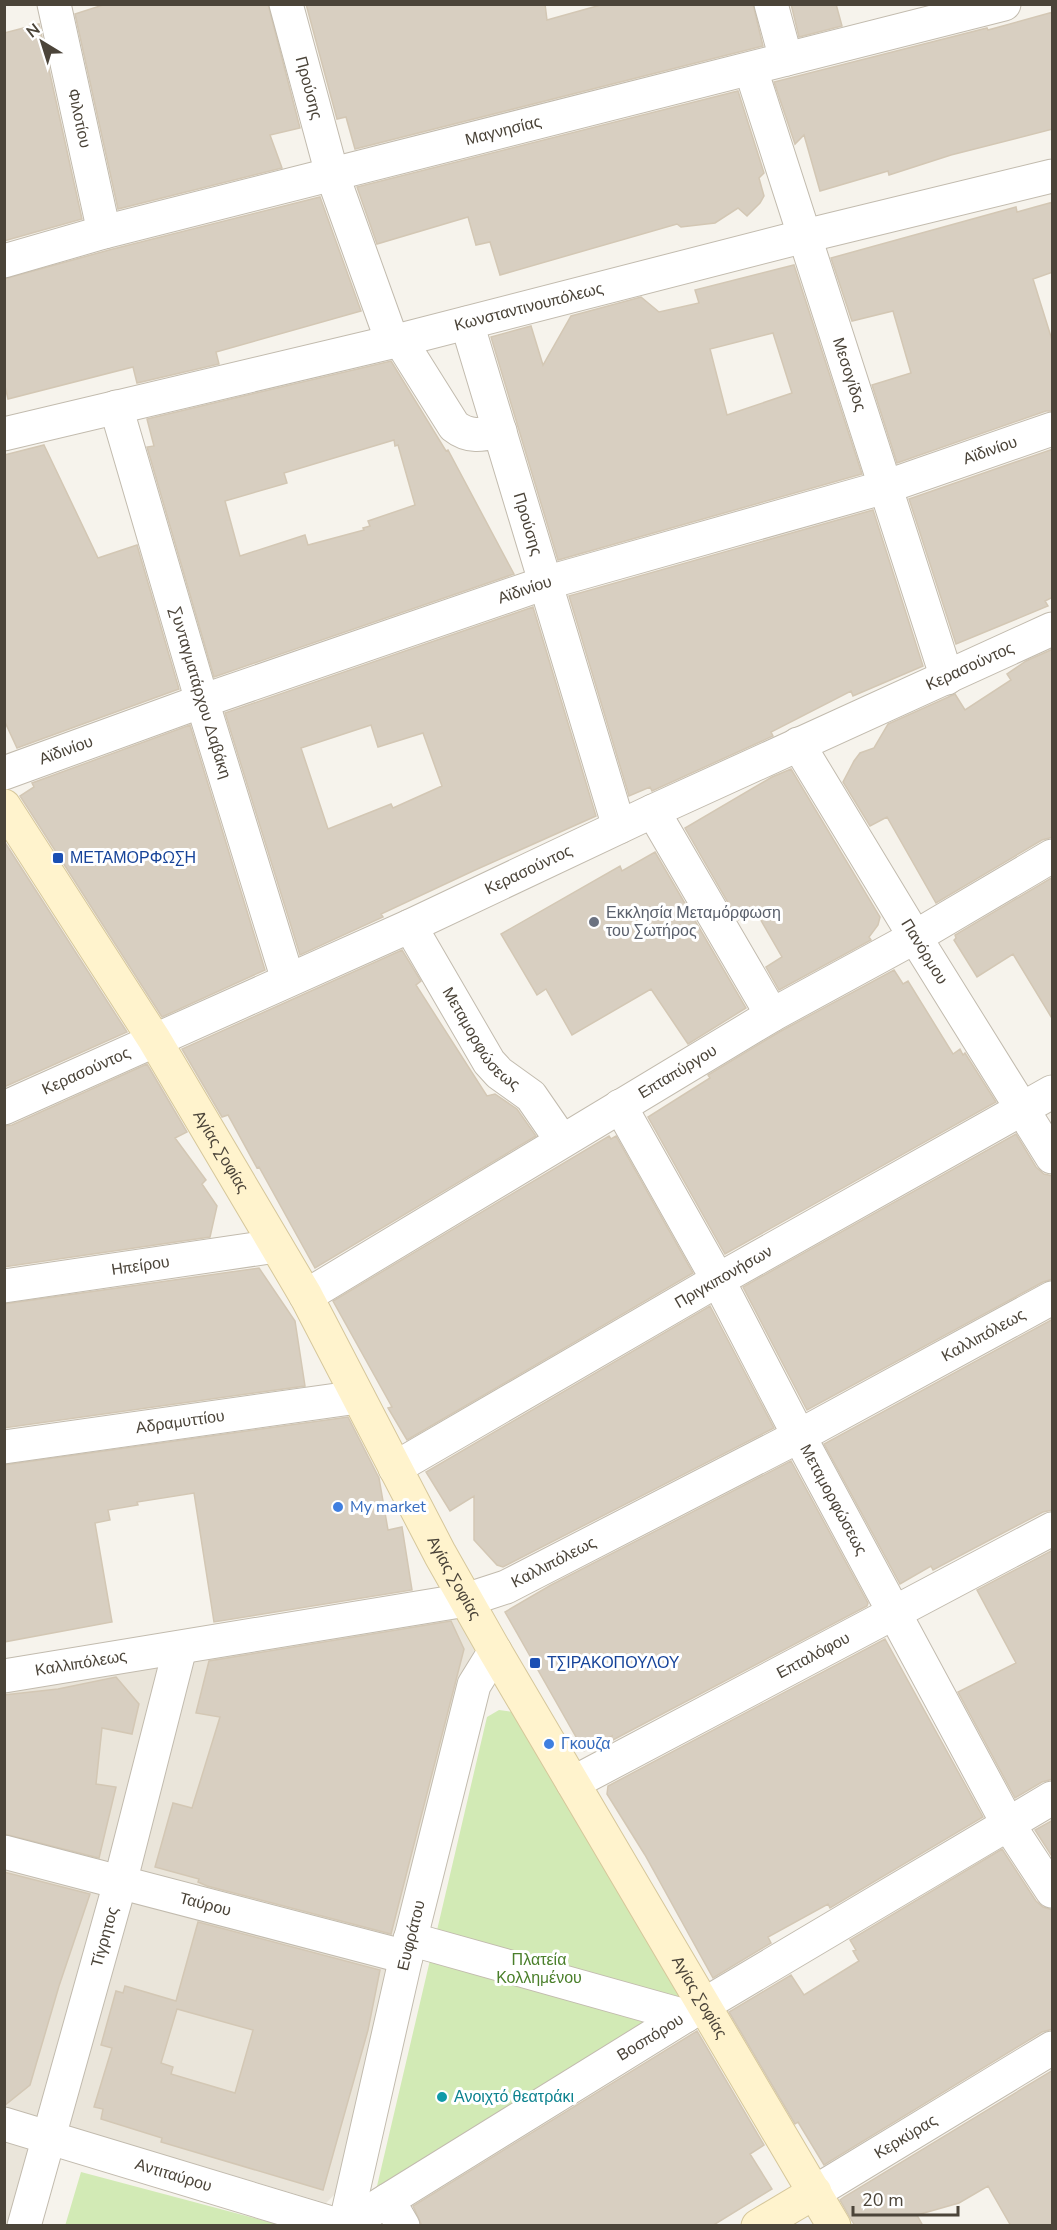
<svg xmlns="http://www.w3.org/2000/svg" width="1057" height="2230" font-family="'Nunito Sans',sans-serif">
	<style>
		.residential { fill: #eae5da }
		.green { fill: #d2eab5 }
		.building { fill: #d8cfc1; stroke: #d3c7b4; stroke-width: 1.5; fill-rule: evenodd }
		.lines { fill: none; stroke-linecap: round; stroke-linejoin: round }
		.street-casing { stroke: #c2bbae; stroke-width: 35 }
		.secondary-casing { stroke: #d6c79b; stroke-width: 35 }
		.street { stroke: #fff; stroke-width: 33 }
		.secondary { stroke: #fff3cd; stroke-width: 33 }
		.transit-dot { fill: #1a4fb4; stroke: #fff; stroke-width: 2 }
		.worship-dot { fill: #6b7280; stroke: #fff; stroke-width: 2 }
		.shop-dot { fill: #3f7fe0; stroke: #fff; stroke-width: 2 }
		.culture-dot { fill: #0f9aa8; stroke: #fff; stroke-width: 2 }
		.labels { text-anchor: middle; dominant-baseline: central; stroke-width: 6; stroke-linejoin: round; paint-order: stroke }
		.street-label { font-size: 16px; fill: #4b4439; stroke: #fff }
		.transit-label { font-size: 16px; fill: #164399; stroke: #fff; text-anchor: start }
		.worship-label { font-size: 16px; fill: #5b616d; stroke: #fff; text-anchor: start }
		.shop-label { font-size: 16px; fill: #366cbe; stroke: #fff; text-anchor: start }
		.park-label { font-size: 16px; fill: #4a7f2a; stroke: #fff }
		.culture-label { font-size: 16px; fill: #0d838f; stroke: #fff; text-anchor: start }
	</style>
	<rect width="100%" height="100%" fill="#f6f3ec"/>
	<path class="residential" d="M457,1612L476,1643L338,2191L326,2203L43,2119L12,2225L5,2226V1686Z"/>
	<path class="green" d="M499,1710L513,1712L686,2004L374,2199L487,1717Z
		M81,2172L280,2225L65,2226Z"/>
	<path class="building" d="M106,4H268L300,128L270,135L282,168L118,209L75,14Z
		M306,4H545L547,20L604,4H753L763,46L355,149L346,117L337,119Z
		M791,4H836L842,26L799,37Z
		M1053,12V129L951,155L889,175L888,171L820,191L804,135L795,144L774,82L987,28L988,30Z
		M39,24L82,219L4,241V33Z
		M738,91L764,173L759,178L764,196L760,203L747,216L738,208L715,223L681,227L677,224L500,275L490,242L476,245L468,217L377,244L357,187Z
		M320,197L361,311L216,352L219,364L137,383L133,367L8,399L4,382V279L109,250Z
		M1053,202V272L1033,279L1053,343V411H1046L897,463L872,385L911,373L893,311L852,321L831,258L1016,207L1017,212Z
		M794,265L862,474L558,560L491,337L531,326L543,365L571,316L641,297L659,312L699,303L695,290ZM773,333L792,393L727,415L710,349Z
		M391,361L446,451L448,450L514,574L214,677L147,447L154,446L147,419ZM394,440L395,446L398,445L415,505L368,521L370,526L363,528L364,530L308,545L305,535L240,556L225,501L287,483L284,473Z
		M44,445L98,558L137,545L179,689L17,748L4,720V455Z
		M1053,449V597L1045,601L1048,606L956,644L909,499Z
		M873,510L923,666L853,696L851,691L771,732L773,736L652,791L650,787L629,796L569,596Z
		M533,607L596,816L473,871L381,914L383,917L300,955L225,713ZM371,725L378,747L423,733L442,786L393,808L391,804L328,829L301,748Z
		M1053,649V837L1042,840L936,903L887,817L870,826L843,782L854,761L860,753L874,748L888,724L955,694L965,710L1011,680L1007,674L1026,661Z
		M190,725L265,970L162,1017L20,796L34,787L32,783Z
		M791,769L880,917L878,925L869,937L871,940L779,990L766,967L782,957L755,910L738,920L685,828L772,777Z
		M4,841L127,1032L4,1087Z
		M655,852L746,1008L688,1044L651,989L572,1035L546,989L537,995L501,934L620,866L622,871Z
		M1053,877V1020L1013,954L977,977L954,940L956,938L955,935Z
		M402,950L421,981L416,985L487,1096L495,1094L517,1109L536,1136L315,1268L259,1167L257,1168L228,1115L222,1117L182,1049Z
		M894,970L903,984L908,981L953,1054L960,1049L963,1055L965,1053L996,1102L725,1254L648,1117L710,1078L708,1075L781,1031Z
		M147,1064L187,1132L175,1138L206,1180L202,1184L217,1206L210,1237L4,1267V1126L12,1125Z
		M1016,1134L1036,1167L1044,1174L1053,1176V1279L1043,1282L807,1410L743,1287Z
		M609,1136L611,1139L616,1136L693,1273L407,1440L388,1408L392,1407L333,1301Z
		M259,1268L295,1321L305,1386L4,1428V1304Z
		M710,1306L774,1428L503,1567L497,1565L474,1540V1496L450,1511L426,1472Z
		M1053,1319V1510L1043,1512L933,1570L931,1566L900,1584L824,1444Z
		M348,1417L379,1478L388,1530L402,1527L412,1590L214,1622L194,1493L137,1502L138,1505L108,1510L110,1520L95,1523L112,1622L4,1642V1465Z
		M791,1461L868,1603L867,1606L611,1741L612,1736L584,1751L505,1612L551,1585Z
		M1053,1550V1779L1042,1782L1015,1798L958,1692L1016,1663L977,1590Z
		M451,1621L464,1649L391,1934L207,1886L198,1882L199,1879L155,1867L173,1803L192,1808L220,1717L196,1713L209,1661Z
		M885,1639L983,1817L830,1908L828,1904L768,1937L771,1943L713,1978L645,1855L607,1794L608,1786Z
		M116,1677L139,1704L132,1734L102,1728L96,1784L116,1787L99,1858L4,1834V1695L58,1689Z
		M1053,1820V1858L1035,1830Z
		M1002,1849L1036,1901L1043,1907L1053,1910V2029L1042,2032L824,2165L798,2122L795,2124L729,2012L791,1975L804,1995L859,1961L853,1951L856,1950L850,1940Z
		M4,1872L90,1894L59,1986L30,2085L4,2106Z
		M198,1922L380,1970L368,2030L323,2190L161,2142L162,2138L101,2119L103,2109L94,2107L112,2048L101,2045L116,1991L123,1993L125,1986L176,2001ZM177,2009L253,2030L235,2093L171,2074L173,2067L161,2063Z
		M697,2031L764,2145L750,2154L772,2189L712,2226H422L413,2206Z
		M1053,2070V2226H1011L988,2186L959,2203L917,2215L923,2226H855L840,2200L844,2197Z"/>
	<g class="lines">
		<defs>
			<g id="street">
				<path id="s1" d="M54,4L104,232"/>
				<path id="s2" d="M286,4L332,174L392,341"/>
				<path d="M771,4L786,59"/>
				<path id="s3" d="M751,70L947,678"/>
				<path id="s4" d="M4,261L104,232L1004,4"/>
				<path id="s5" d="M467,323L619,827"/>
				<path d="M400,340L454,426C469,438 482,435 500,431"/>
				<path id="s6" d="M116,407L202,701L288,980"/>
				<path id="s7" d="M4,434L400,340L805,236L1052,176"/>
				<path id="s8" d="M798,744L915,937L1052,1157"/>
				<path id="s9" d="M4,773L202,701L545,583L885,487L1052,429"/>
				<path d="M653,811L772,1015"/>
				<path id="s10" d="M410,926L489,1062L499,1073L531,1096L562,1141"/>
				<path id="s11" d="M620,1106L718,1280L799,1436L1008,1824L1052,1891"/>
				<path id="s12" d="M4,1108L410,926L653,811L1052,629"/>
				<path id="s13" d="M4,1286L276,1246"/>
				<path id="s14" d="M306,1296L772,1015L915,937L1052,856"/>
				<path id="s15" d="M4,1447L358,1397"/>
				<path id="s16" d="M395,1468L718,1280L1052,1092"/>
				<path id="s17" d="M4,1676L466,1600L506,1587L799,1436L1052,1298"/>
				<path id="s18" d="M573,1783L1052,1529"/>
				<path id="s19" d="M4,1852L406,1957"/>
				<path d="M410,1939L685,2016"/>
				<path id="s20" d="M4,2124L341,2226"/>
				<path id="s21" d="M815,2192L1052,2048"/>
				<path d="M388,2200L403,2226"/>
				<path id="s22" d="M24,2226L120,1883L180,1648"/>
				<path id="s23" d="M345,2226L406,1957L474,1685L495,1651"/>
				<path id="s24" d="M346,2226L685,2016L1052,1798"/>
			</g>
			<g id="secondary">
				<path id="s25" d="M4,806L154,1039L306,1296L440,1554L495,1651L834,2226"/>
				<path d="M758,2226L815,2192"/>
			</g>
		</defs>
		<use href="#street" class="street-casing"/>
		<use href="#secondary" class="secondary-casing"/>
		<use href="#street" class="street"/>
		<use href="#secondary" class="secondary"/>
	</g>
	<g class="transit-dot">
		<rect x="52" y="852" width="12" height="12" rx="3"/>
		<rect x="529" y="1657" width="12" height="12" rx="3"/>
	</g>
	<circle class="worship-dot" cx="594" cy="922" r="6"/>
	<g class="shop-dot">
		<circle cx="338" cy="1507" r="6"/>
		<circle cx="549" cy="1744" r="6"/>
	</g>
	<circle class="culture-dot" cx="442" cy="2097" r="6"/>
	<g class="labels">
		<g class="street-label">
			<text stroke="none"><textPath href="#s2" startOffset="87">Προύσης</textPath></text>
			<text stroke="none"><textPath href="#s1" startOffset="117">Φιλοτίου</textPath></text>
			<text stroke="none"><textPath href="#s4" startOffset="516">Μαγνησίας</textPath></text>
			<text stroke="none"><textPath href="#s7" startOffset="540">Κωνσταντινουπόλεως</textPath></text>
			<text stroke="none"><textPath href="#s3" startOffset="320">Μεσογίδος</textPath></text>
			<text stroke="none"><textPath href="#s9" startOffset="1038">Αϊδινίου</textPath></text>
			<text stroke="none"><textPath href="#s5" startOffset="210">Προύσης</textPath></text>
			<text stroke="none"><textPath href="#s9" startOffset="552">Αϊδινίου</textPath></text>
			<text stroke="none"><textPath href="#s12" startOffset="1062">Κερασούντος</textPath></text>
			<text stroke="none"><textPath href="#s6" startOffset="298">Συνταγματάρχου Δαβάκη</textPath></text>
			<text stroke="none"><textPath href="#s9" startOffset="66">Αϊδινίου</textPath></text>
			<text stroke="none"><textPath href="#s12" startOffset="576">Κερασούντος</textPath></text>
			<text stroke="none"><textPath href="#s8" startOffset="243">Πανόρμου</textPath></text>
			<text stroke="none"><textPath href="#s10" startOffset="134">Μεταμορφώσεως</textPath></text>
			<text stroke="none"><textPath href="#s12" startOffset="90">Κερασούντος</textPath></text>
			<text stroke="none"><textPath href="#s14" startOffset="434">Επταπύργου</textPath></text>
			<text stroke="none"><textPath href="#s25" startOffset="408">Αγίας Σοφίας</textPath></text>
			<text stroke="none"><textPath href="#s13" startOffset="138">Ηπείρου</textPath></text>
			<text stroke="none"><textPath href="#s16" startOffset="380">Πριγκιπονήσων</textPath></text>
			<text stroke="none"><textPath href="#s17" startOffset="1050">Καλλιπόλεως</textPath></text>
			<text stroke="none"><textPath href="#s15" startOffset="178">Αδραμυττίου</textPath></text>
			<text stroke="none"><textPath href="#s11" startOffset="448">Μεταμορφώσεως</textPath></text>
			<text stroke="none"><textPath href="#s17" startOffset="564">Καλλιπόλεως</textPath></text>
			<text stroke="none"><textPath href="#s25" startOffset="894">Αγίας Σοφίας</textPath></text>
			<text stroke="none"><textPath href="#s18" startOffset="272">Επταλόφου</textPath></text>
			<text stroke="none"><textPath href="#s17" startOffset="78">Καλλιπόλεως</textPath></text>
			<text stroke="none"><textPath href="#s19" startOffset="208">Ταύρου</textPath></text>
			<text stroke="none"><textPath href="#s23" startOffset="298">Ευφράτου</textPath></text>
			<text stroke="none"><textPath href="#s22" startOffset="300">Τίγρητος</textPath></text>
			<text stroke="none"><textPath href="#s25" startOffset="1380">Αγίας Σοφίας</textPath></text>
			<text stroke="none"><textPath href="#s24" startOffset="358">Βοσπόρου</textPath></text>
			<text stroke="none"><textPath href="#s21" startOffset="106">Κερκύρας</textPath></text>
			<text stroke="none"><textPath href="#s20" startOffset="177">Αντιταύρου</textPath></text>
		</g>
		<g class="transit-label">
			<text x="70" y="858">ΜΕΤΑΜΟΡΦΩΣΗ</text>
			<text x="547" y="1663">ΤΣΙΡΑΚΟΠΟΥΛΟΥ</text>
		</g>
		<g class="worship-label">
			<text x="606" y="913">Εκκλησία Μεταμόρφωση<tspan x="606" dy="18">του Σωτήρος</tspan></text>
		</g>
		<g class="shop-label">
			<text x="350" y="1507">My market</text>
			<text x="561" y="1744">Γκουζα</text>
		</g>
		<g class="park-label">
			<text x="539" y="1960">Πλατεία<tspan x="539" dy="18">Κολλημένου</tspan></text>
		</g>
		<g class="culture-label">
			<text x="454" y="2097">Ανοιχτό θεατράκι</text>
		</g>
	</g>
	<rect width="1057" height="2230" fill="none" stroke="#4b4439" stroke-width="12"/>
	<g transform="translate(42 42) rotate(322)" stroke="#ffffff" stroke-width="4.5" paint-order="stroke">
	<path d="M0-4.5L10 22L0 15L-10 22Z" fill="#4b4439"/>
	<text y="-9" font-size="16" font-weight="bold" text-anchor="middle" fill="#4b4439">N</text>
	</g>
	<path d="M853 2206v9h105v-9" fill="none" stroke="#4b4439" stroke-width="3"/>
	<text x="862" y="2206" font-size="18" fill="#4b4439" stroke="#ffffff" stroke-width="4.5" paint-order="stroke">20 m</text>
</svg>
